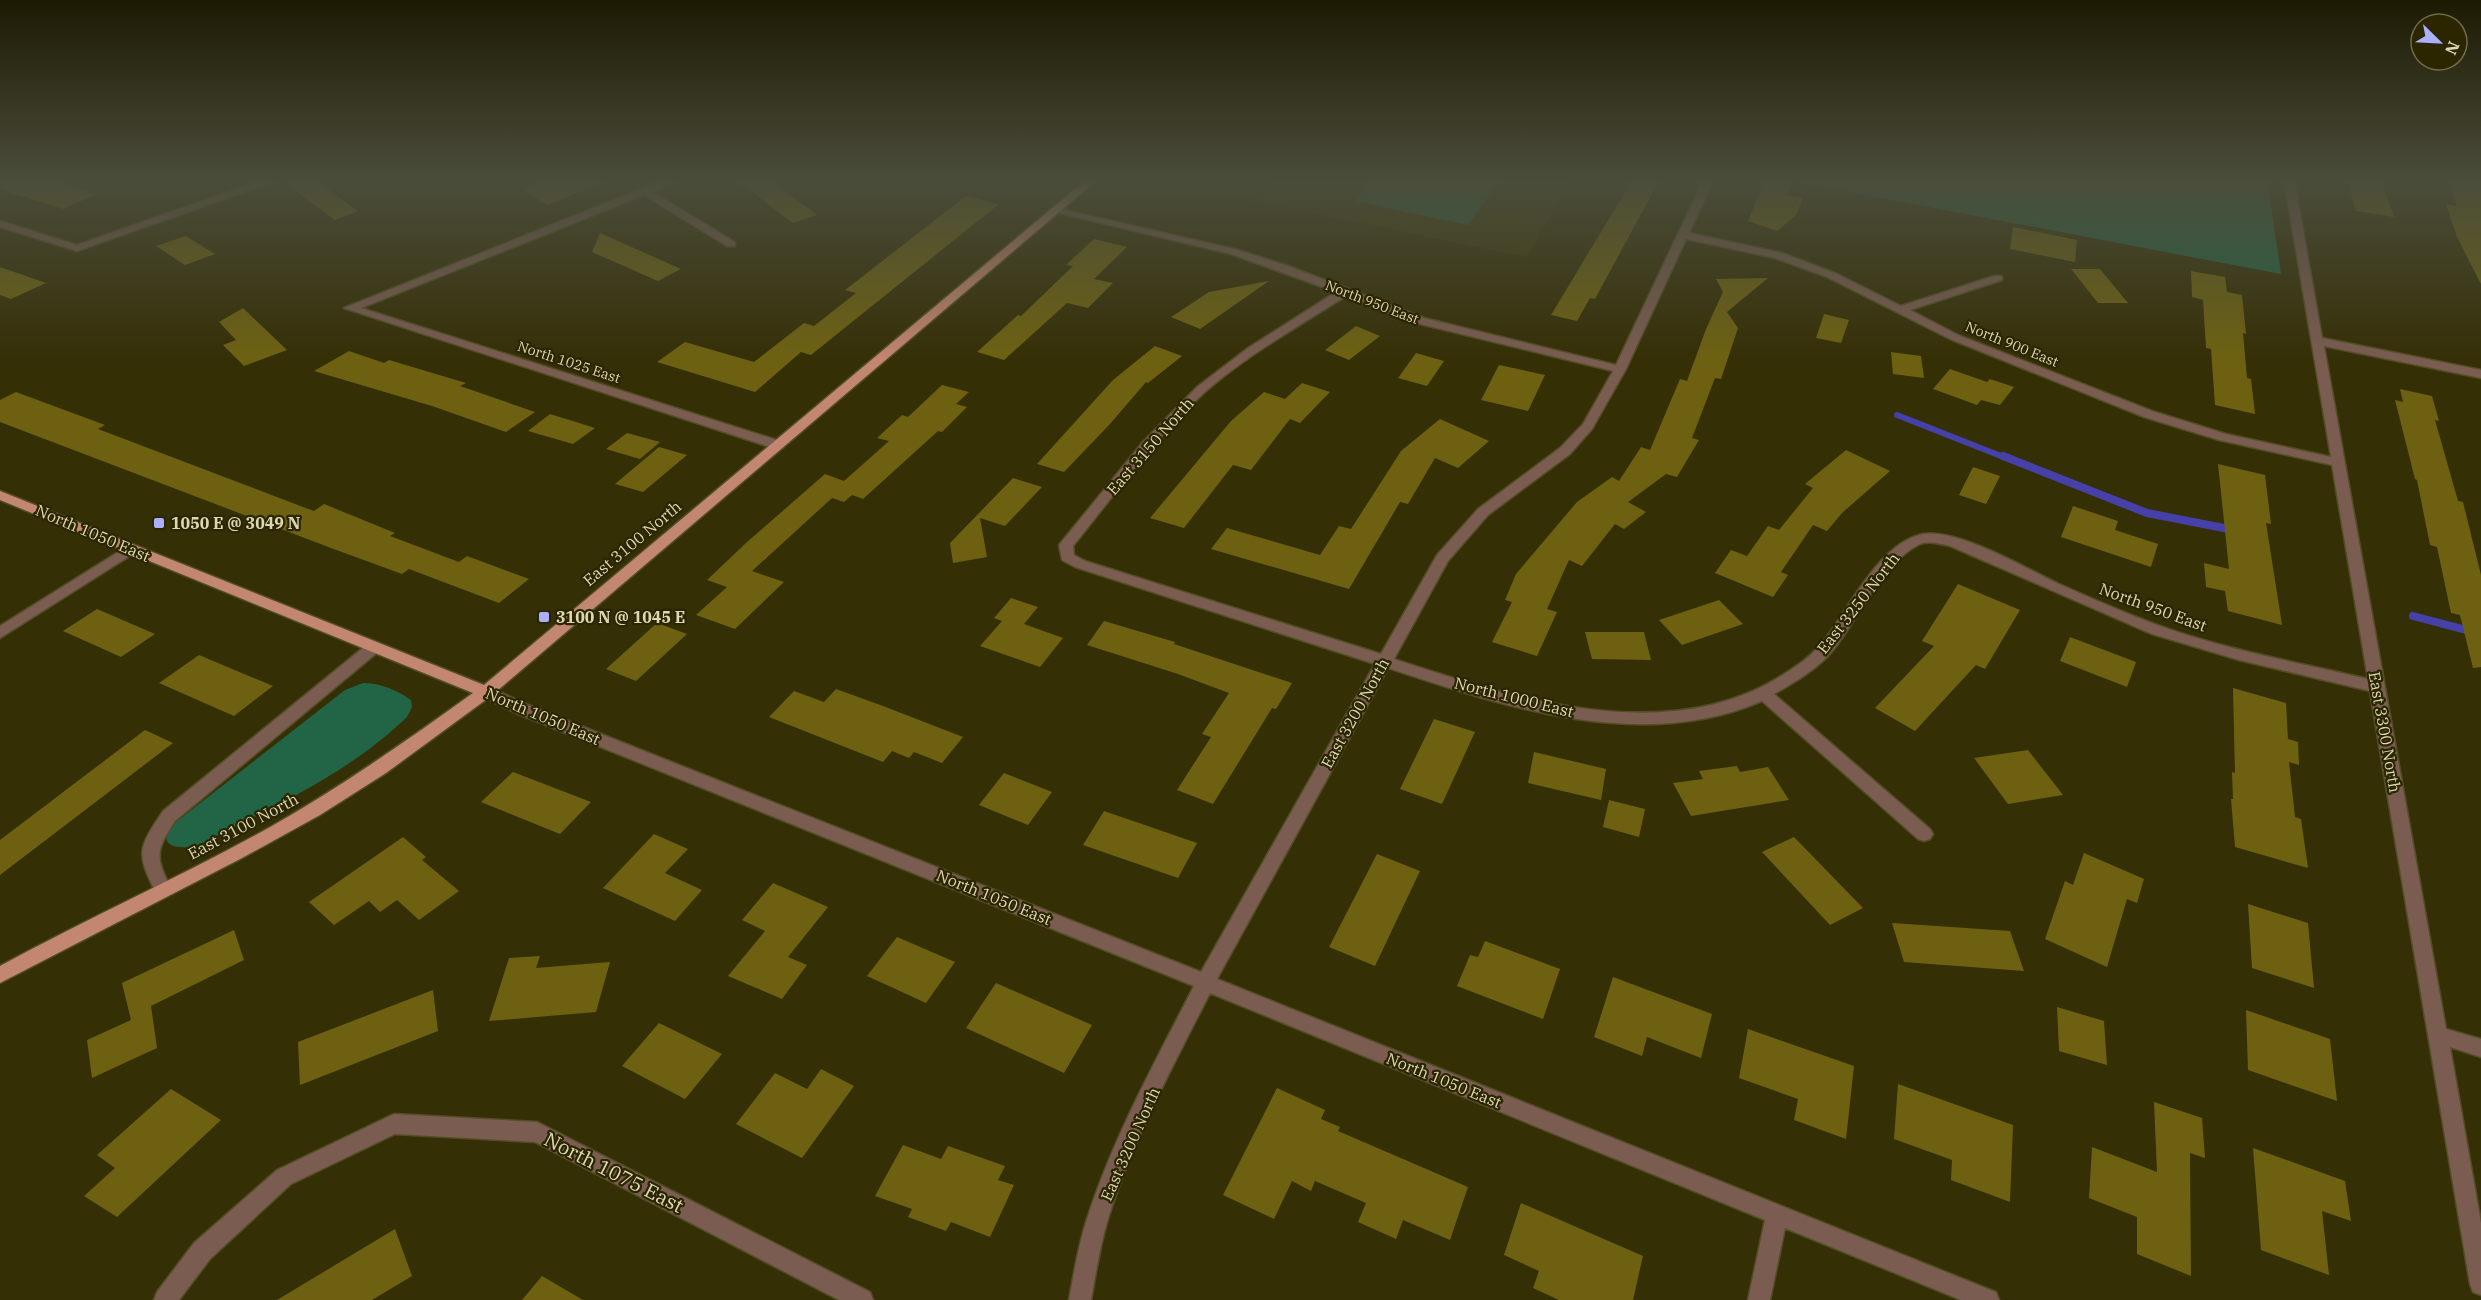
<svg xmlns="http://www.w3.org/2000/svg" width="2481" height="1300" font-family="'IBM Plex Serif',serif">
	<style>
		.built { fill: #3f3809 }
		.green { fill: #226546 }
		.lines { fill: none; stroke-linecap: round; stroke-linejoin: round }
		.stream-far1 { stroke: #4640a9; stroke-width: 6 }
		.stream { stroke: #4640a9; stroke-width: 8 }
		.building { fill: #6d6111 }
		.minor-casing { stroke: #534d25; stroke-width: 3 }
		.major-casing { stroke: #534d25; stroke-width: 3 }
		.minor { fill: #7a5c51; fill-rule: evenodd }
		.major { fill: #c38671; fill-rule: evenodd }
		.poi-dot { fill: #aab0fb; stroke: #2b2500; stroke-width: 2 }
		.labels { text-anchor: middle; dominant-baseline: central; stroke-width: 4.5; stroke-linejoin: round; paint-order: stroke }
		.far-street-label { font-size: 14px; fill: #dcd7b3; stroke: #2b2500 }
		.street-label { font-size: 16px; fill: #dcd7b3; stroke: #2b2500 }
		.poi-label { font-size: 16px; font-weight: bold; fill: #dcd7b3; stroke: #2b2500; text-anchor: start }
		.near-street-label { font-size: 20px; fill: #dcd7b3; stroke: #2b2500 }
	</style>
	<rect width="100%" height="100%" fill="#352f06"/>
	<path class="built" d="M1274,179H1573L1526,257L1252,201Z"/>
	<path class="green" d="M1373,179H1500L1468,225L1355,201Z
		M1782,179H2267L2281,274Z
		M363,683C378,682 399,691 411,700L412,707L407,717C348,774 271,808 199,845C178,851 152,846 176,822L345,690Z"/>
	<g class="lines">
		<path class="stream-far1" d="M1897,415L2006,458"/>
		<path class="stream" d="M2003,456L2147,513L2234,530
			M2413,616L2481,634"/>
	</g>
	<path class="building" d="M0,179H49L97,194L63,209L0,189Z
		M290,179H314L358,211L335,220L286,184Z
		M549,179H608V180L548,205L522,190Z
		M735,179H769L817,215L793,223Z
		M1633,179H1660L1595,299L1590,298L1577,321L1551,315Z
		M1765,179L1792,183L1787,195L1803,198L1796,215L1777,231L1748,221Z
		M2347,179H2381L2394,217L2356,211Z
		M2448,179H2481V284L2457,237L2446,204L2457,206Z
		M966,196L999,204L811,355L801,352L755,392L657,362L685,342L754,362L804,323L814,326L856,293L845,290Z
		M2013,227L2077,240L2075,262L2010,249Z
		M600,233L681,269L658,281L592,252Z
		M186,236L215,254L185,265L156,246Z
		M1094,239L1127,247L1094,279L1113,283L1088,308L1067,303L1004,360L977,352L1018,315L1021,316L1073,266L1066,265Z
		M0,267L46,283L11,299L0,295Z
		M2071,269H2100L2128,303H2098Z
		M2191,271L2225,277L2227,292L2242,295L2246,334L2243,333L2247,378L2251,379L2255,414L2215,405L2211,349L2206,348L2203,300L2192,297Z
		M1768,278L1727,312L1738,328L1721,379L1715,378L1692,438L1699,440L1677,477L1666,474L1628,502L1646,512L1624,529L1615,524L1582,566L1569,560L1547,609L1557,612L1537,656L1492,642L1512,602L1505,600L1516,574L1577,502L1612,477L1619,481L1641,447L1650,450L1680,379L1687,381L1706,329L1723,292L1716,279Z
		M1269,281L1200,329L1171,317L1209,292Z
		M243,308L287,350L244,366L223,345L236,340L219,322Z
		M1824,314L1849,320L1841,343L1816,338Z
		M1356,326L1380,336L1349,360L1325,350Z
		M1155,346L1182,356L1148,383L1146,382L1110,424L1064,472L1037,464L1113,380Z
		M349,351L384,363L389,360L466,383L460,386L535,412L506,432L432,406L314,371Z
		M1891,352L1921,356L1924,378L1893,374Z
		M1416,353L1444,361L1427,386L1398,378Z
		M1499,365L1545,375L1528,411L1481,400Z
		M1950,369L1987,382L1990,379L2014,387L2000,405L1981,400L1977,405L1933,389Z
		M1302,383L1330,392L1300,423L1290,419L1251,470L1233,465L1184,528L1150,518L1231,421L1264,392L1285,399Z
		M942,385L969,392L956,404L967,407L942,432L938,431L863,499L852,495L844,502L832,498L752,571L784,582L735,629L696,615L727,587L707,580L746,543L825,474L844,481L889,441L877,438L902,415L908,417Z
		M2400,389L2432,396L2439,421L2435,420L2458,501L2463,502L2481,575V667L2473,668L2460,615L2451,613L2437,547L2430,545L2417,480L2415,479L2395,400L2403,402Z
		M16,392L105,425L98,429L303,507L314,511L324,504L395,533L390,536L459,562L467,556L529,579L499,603L409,569L402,574L331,548L0,422V400Z
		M550,414L595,428L573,444L528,431Z
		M1440,419L1489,441L1458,468L1435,458L1408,504L1400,502L1349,589L1211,549L1227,528L1320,555L1339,526L1351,529L1401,451Z
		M627,433L660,442L640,459L606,449Z
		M659,447L687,455L643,492L615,484Z
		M1846,450L1890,471L1842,513L1827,531L1813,525L1781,572L1788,575L1773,597L1715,573L1731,550L1747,556L1768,526L1779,530L1813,488L1805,484Z
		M2218,464L2265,475L2271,524L2266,523L2282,625L2228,611L2225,591L2206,587L2204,563L2229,569Z
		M1973,467L2000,476L1986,504L1959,495Z
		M1013,478L1042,487L1005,526L980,518L987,557L953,563L950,543Z
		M2073,506L2118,521L2115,530L2158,544L2151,567L2061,537Z
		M1958,584L2020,610L1985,669L1976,665L1915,731L1875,708L1934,646L1922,641Z
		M1011,598L1038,607L1024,624L1063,638L1040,667L980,646L1002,621L994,618Z
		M1719,600L1743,624L1682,645L1659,620Z
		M97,609L155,634L121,657L63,631Z
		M1104,621L1175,642L1174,644L1292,683L1276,709L1272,708L1213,804L1177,790L1211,737L1202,734L1229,693L1178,674L1087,645Z
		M657,623L687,634L636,681L606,669Z
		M1585,632H1644L1651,660L1592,659Z
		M2070,637L2136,662L2127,687L2060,661Z
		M199,655L273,686L234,716L159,683Z
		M2233,688L2286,703L2288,739L2298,742L2299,765L2289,762L2295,817L2301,819L2308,868L2235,847L2231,799H2233L2232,772L2235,773Z
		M836,689L883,706L963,737L942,763L914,752L909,758L892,751L883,762L769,717L794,691L824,702Z
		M1434,719L1475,732L1442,804L1400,789Z
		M145,730L173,743L0,875V840Z
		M2028,750L2063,795L2008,804L1974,758Z
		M1534,752L1606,769L1601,800L1528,783Z
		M1737,766L1740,772L1768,767L1789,800L1691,816L1673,783L1703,779L1699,771Z
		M513,772L591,802L560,834L481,802Z
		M1004,773L1052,792L1028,825L979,805Z
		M1609,800L1645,809L1639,837L1603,827Z
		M1104,811L1197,843L1178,878L1083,845Z
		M654,834L688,849L665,873L702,890L675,921L603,888Z
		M403,837L426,857L422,860L459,891L419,920L397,900L380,912L369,901L334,925L309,902Z
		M1794,837L1863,908L1830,925L1762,852Z
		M2084,853L2144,879L2137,903L2127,899L2107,967L2045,939L2065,881L2073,885Z
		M1377,854L1420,871L1375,966L1329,947Z
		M773,883L828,907L788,957L807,965L782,999L728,976L765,931L742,920Z
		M2248,904L2308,923L2314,988L2252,968Z
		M1892,923L2010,931L2024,971L1904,962Z
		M234,930L244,960L151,1006L157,1048L92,1078L87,1040L131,1020L122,983Z
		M897,937L955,962L926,1003L867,976Z
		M1485,941L1560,969L1543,1019L1457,986L1470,955L1478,957Z
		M540,956L536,968L610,962L596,1012L489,1021L509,958Z
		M1613,977L1712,1014L1701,1058L1647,1037L1642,1056L1594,1037Z
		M996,983L1092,1025L1064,1073L966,1028Z
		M433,990L438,1031L300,1085L298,1042Z
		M2057,1007L2104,1021L2107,1065L2059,1051Z
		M2246,1010L2330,1039L2337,1101L2248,1070Z
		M659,1023L722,1054L685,1099L622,1066Z
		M1748,1029L1854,1066L1846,1139L1794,1120L1798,1099L1739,1078Z
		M821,1069L854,1086L802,1158L736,1124L775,1073L807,1089Z
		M1898,1084L2013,1125L2010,1202L1951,1180L1952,1160L1894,1139Z
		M1277,1088L1325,1110L1321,1119L1340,1127L1338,1131L1468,1187L1450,1240L1403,1220L1396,1239L1358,1222L1366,1203L1315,1181L1311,1191L1292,1181L1274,1219L1223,1195Z
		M171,1089L221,1120L117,1217L84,1196L115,1168L97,1155Z
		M2154,1102L2202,1118L2205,1158L2190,1153L2191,1276L2137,1254V1217L2089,1198L2092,1147L2157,1172Z
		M903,1145L941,1159L948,1146L1005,1166L998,1180L1014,1185L990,1237L951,1222L946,1231L908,1217L912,1209L875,1196Z
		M2253,1148L2345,1181L2351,1221L2322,1211L2329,1275L2261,1250Z
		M1521,1203L1643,1256L1633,1300H1559L1533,1288L1539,1271L1504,1255Z
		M395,1229L412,1276L372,1300H277Z
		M542,1276L583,1300H522Z"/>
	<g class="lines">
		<defs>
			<path id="minor" d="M265,179H281L77,251L0,227V221L77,245Z
				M666,179H681L652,192L735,242V246H727L644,195L361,308L783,442L784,445L783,448H773L344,308Z
				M1704,179H1714L1689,233L1782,253L1835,273L1901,306L1994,276H2002V280L1910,310L1958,335L2152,411L2226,434L2331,457L2284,179H2294L2322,338L2481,370V378L2324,346L2446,1029L2481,1039V1057L2450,1047L2481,1223V1295L2473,1292L2470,1284L2370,691L2239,660L2152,634L1950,546C1940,544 1928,540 1918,545C1884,562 1857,620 1834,649C1818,669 1795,682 1774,694L1930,829L1933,834L1930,839L1924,841L1918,839L1762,701C1642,753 1505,707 1388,668L1217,979L1988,1289L1996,1292L1999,1300H1961L1785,1228L1770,1300H1748L1765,1220L1210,993C1173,1066 1132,1141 1108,1219C1100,1245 1096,1273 1091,1300H1069C1074,1273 1078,1246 1087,1219C1113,1138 1155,1062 1194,986L516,713L481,696L478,692L481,688H491L528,705L1201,972L1375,664L1075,567L1062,560L1059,545L1143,442L1197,387L1248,348L1336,292L1231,254L1051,211L1056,208L1238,250L1288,266L1424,318L1616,365ZM1686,239L1775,258L1827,277L1950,339L2144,417L2219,440L2332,465L2368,679C2309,665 2248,654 2190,636C2145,622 2102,603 2059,584C2027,569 1958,528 1923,534C1881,542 1850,606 1826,638C1813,656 1794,668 1776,679C1661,747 1510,697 1394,659L1448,561L1488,515L1570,454L1592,429L1626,369ZM1346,296L1416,323L1613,371L1583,424L1560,448L1478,509L1437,555L1381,654L1085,561L1074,555L1073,546C1116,493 1155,438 1205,392C1248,354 1298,327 1346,296Z
				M131,544L138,549L136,552L0,638V626Z
				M374,642L379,643L381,647L379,651L175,821C155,852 155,857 172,890L169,895L163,897L157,895C136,853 137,850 163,811L369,643Z
				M394,1114L537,1122L870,1292L873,1300H839L535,1142L395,1134L291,1184L210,1259L179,1300H154L157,1292L194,1243L277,1170Z"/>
			<path id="major" d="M1087,179H1098L491,696L386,773L320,815L242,858L0,983V966C90,917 183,876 272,826C342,786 408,740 473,693L0,500V491L484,685Z"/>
		</defs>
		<use href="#minor" class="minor-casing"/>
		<use href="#major" class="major-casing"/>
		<use href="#minor" class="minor"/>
		<use href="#major" class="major"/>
	</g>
	<linearGradient id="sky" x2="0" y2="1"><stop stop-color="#1d1a03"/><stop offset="0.5" stop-color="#4b4d3b"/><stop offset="1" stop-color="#4b4d3b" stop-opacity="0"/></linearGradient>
	<rect width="2481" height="361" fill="url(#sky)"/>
	<g class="poi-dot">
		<rect x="153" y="517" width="12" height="12" rx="3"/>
		<rect x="538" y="611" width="12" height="12" rx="3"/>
	</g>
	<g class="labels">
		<g class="far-street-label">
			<text transform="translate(1372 302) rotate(21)">North 950 East</text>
			<text transform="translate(2012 344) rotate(22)">North 900 East</text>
			<text transform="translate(569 362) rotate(18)">North 1025 East</text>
		</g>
		<g class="street-label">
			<text transform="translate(1150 446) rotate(-49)">East 3150 North</text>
			<text transform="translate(93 533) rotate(23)">North 1050 East</text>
			<text transform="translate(632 543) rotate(-40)">East 3100 North</text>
			<text transform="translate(1858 603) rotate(-52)">East 3250 North</text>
			<text transform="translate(2153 607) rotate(20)">North 950 East</text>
			<text transform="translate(1514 697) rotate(14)">North 1000 East</text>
			<text transform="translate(1355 713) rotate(-61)">East 3200 North</text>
			<text transform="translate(543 716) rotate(23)">North 1050 East</text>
			<text transform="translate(2385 732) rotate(80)">East 3300 North</text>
			<text transform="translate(243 826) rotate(-28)">East 3100 North</text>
			<text transform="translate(994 897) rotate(22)">North 1050 East</text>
			<text transform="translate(1444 1080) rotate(22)">North 1050 East</text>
			<text transform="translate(1130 1144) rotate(-66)">East 3200 North</text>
		</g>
		<g class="poi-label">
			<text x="171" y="523">1050 E @ 3049 N</text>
			<text x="556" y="617">3100 N @ 1045 E</text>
		</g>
		<g class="near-street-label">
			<text transform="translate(614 1172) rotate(27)">North 1075 East</text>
		</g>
	</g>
	<g transform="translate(2439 42) rotate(114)"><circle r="28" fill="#2b2500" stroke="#726c48" stroke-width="1.5"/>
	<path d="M0-4.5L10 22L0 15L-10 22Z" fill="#aab0fb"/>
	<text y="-9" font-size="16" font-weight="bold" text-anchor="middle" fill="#dcd7b3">N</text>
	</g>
</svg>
